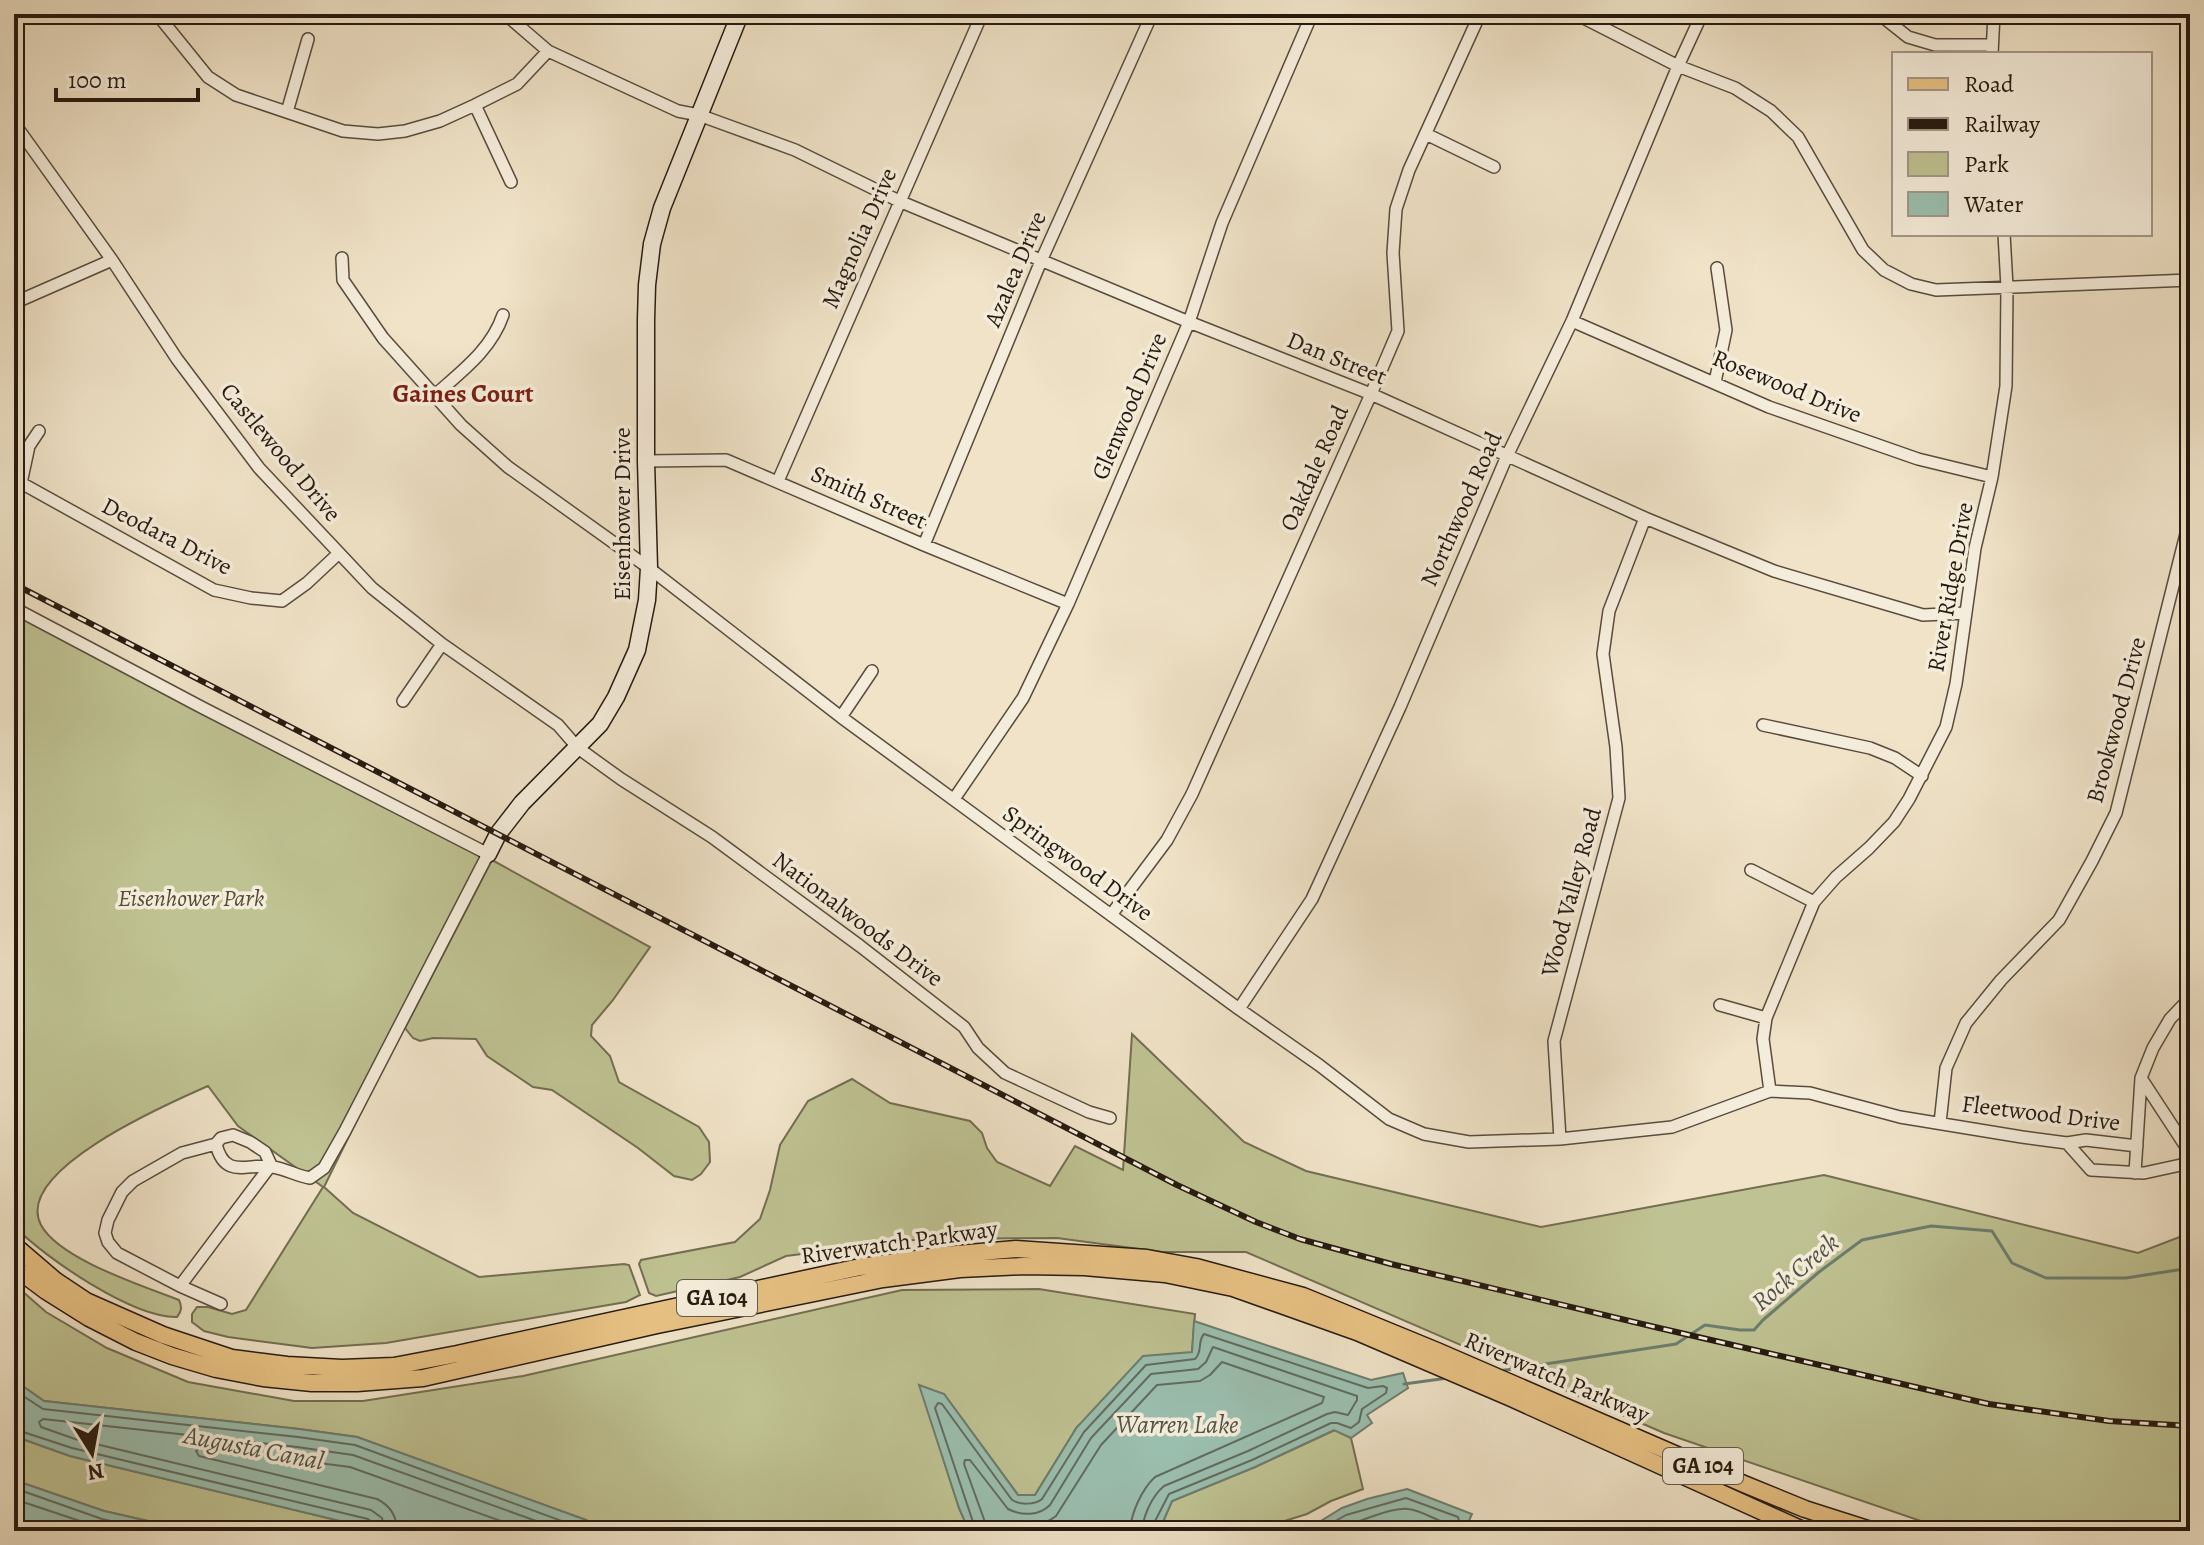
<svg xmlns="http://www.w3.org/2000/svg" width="2204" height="1545" font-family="Alegreya,serif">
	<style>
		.green { fill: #bfc292; stroke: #726e51; stroke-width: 2 }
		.water { fill: #9bbfaf; stroke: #6c7d6f; stroke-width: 2 }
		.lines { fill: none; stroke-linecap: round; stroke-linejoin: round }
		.shore { stroke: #606c60; stroke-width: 2 }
		.stream { stroke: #6c7d6f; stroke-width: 3 }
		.street-casing { stroke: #584c3e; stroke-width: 14 }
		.secondary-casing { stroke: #261a10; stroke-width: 19 }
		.primary-casing { stroke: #261a10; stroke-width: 19 }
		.street { stroke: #f5eddb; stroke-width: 11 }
		.secondary { stroke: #f5eddb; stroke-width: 16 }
		.primary { stroke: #e8c284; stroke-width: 16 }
		.rail-casing { stroke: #261a10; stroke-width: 6 }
		.rail { stroke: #f5eddb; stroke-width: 3; stroke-dasharray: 9; stroke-linecap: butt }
		.labels { text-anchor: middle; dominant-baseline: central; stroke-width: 7; stroke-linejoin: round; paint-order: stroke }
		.shield { fill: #f5eddb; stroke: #64594d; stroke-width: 2 }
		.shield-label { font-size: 22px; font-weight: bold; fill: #261a10 }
		.street-label { font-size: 24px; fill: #261a10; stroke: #f5eddb }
		.park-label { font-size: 24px; font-style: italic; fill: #544c37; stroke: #f5eddb }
		.neighbourhood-label { font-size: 26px; font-weight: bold; fill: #7a1f14; stroke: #f5eddb }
		.water-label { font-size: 26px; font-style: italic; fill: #4f5448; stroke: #f5eddb }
	</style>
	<rect width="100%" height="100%" fill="#f0e3c8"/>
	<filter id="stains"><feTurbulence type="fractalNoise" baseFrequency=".0025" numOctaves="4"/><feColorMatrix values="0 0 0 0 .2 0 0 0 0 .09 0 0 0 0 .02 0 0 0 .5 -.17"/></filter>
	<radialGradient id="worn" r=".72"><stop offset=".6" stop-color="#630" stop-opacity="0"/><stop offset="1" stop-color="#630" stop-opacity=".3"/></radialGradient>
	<path class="green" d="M14,607L488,854L324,1187L353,1213L479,1277L624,1264L629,1265L640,1295L626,1302L386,1343L312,1348L228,1337L204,1331L192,1322V1314L197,1307H208L232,1314L246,1310L323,1187L238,1126L208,1086C172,1102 12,1170 41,1225C59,1259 143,1286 179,1300C182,1307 182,1311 177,1317C133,1318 45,1258 14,1226Z
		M492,860L650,947L613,1000L592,1025L591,1036L610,1056L619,1082L699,1127L709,1142L710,1162L701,1174L692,1180L674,1176L638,1148L552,1090L533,1087L487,1056L476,1039L433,1038L420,1041L413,1038L405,1028Z
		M1132,1034L1244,1142L1306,1171L1541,1227L1824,1175L2138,1253L2190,1233V1531H1950L1664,1433L1246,1252H1162L1057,1238L922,1239L786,1256L740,1277L656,1296L649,1293L639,1264L641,1260L735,1242L760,1219L770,1190L780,1145L808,1101L852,1079L890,1103L970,1121L982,1133L987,1148L997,1162L1050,1186L1075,1146L1123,1170Z
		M14,1284L46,1312L107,1348L188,1382L294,1401H363L523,1376L902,1290L1039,1289L1195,1314L1192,1352L1077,1427L1035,1495H1018L944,1394L920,1386L959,1508L969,1531H604L586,1520L357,1437L299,1429L44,1401L14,1380Z
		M1335,1430L1351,1438L1363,1489L1331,1501L1307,1514L1265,1527L1260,1531H1159L1172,1501L1255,1467Z
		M14,1436L70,1456L382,1531H192L104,1511L14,1480Z"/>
	<path class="water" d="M1194,1321L1371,1380L1403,1373L1408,1388L1367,1415L1372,1423L1351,1438L1334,1430L1255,1467L1172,1501L1159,1531H969L959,1508L919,1385L944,1394L1018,1495H1035L1077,1427L1143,1356L1192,1352Z
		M14,1380L44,1401L299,1429L357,1437L586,1520L604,1531H382L70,1456L14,1436Z
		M14,1480L104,1511L192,1531H14Z
		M1407,1489L1472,1514L1465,1530L1289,1531L1319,1522L1342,1508L1367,1499Z"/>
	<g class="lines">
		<path class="shore" d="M14,1390L43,1409L298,1437L355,1445L589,1531
			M14,1429L72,1448L368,1519L374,1524L375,1531
			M14,1488L102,1519L155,1531
			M14,1499L110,1531
			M385,1531L382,1518L371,1510L75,1439L41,1427L39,1422L43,1419L297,1447L353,1455L564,1531
			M397,1531C397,1516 391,1506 377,1499L199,1456L196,1451L200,1448L350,1467L529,1531
			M976,1531L935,1408L938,1403L942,1404L1012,1500C1020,1505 1035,1505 1042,1499L1084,1432L1146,1365L1195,1359C1203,1352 1197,1341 1204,1334L1368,1388L1383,1386L1387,1388L1386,1393L1362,1409L1359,1422L1351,1428L1337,1423H1331L1252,1460L1169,1494L1153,1525L1152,1531
			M986,1531L985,1522L964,1464L965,1460H970L1008,1509C1022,1516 1039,1516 1050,1505L1091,1438L1151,1374L1198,1369L1206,1362L1213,1347L1357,1396V1400L1348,1415L1335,1412L1327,1414L1248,1451L1164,1486C1152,1496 1143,1516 1142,1531
			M998,1531V1523L1001,1521C1019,1526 1040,1529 1056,1516L1101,1445L1157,1385L1200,1381L1210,1375L1222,1362L1324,1397L1322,1403L1155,1477C1142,1489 1131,1513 1130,1531
			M1318,1531L1346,1515L1406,1498L1458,1517L1459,1521L1457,1531
			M1339,1531C1352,1523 1393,1507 1408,1509C1420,1510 1434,1519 1445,1523L1447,1531"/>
		<path class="stream" d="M1499,1371L1676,1344L1705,1325L1740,1330H1754L1763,1320L1819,1272L1862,1240L1931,1226L1992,1231L2012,1263L2046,1278H2126L2190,1268
			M1404,1384L1448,1378"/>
		<defs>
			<path id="street" d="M157,14L208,77L236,95L343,131L378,134L405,131L440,121L475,105L517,84L548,51
				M505,14L548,51L678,111L699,115L795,150L899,201L1189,322L1371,394L1645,518L1774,571L1923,615L1965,613
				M1576,14L1678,66L1735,88L1771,111L1798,137L1863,250L1884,270L1911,284L1936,290L2190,280
				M1879,14L1908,37L1935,45H1992
				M2190,35L2188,45L2190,113
				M1992,54L1994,14
				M475,105L511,182
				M287,112L308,39
				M14,123L112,260L177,359L259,468L372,588L442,644L558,725L578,748L621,779L712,837L860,946L964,1027L978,1048L1005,1073L1089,1112L1110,1118
				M1426,134L1494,167
				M342,258L343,280L383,338L461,425L508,467L649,568L841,717L1239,1009L1319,1065L1389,1119L1424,1134L1469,1142L1560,1139L1672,1127L1770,1091L1810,1093L1900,1117L2022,1137L2067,1143L2086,1140L2137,1146
				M14,303L112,260
				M1572,321L1769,407L1918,459L1992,477
				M1715,382L1726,330L1717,268
				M435,395C462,371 491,350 503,315
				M646,461L726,460L924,545L1068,604
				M14,479L214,590L251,598L282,601L307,583L339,553
				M778,481L982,14
				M21,483L29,446L39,431
				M924,545L1041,261L1152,14
				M14,608L203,708L488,854L345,1131L324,1168L310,1178C297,1176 286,1169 273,1167C249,1162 225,1181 216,1144
				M403,701L442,644
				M841,717L872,671
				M1763,725L1870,748L1895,758L1922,776
				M954,799L1023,698L1068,604L1189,322L1222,223L1312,14
				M1751,870L1814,902
				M1111,915L1167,840L1192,794L1371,394L1398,331L1393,253L1396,209L1409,170L1480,14
				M1720,1005L1766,1018
				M1239,1009L1312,899L1400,707L1507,456L1572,321L1678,66L1702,14
				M2141,1078L2190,1153
				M1770,1091L1763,1039L1766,1018L1814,902L1836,877L1869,848L1894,822L1909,799L1946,727L1956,684L1975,548L1992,477L2006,386L2007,287L2004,234
				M1940,1123L1946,1068L1966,1023L2001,980L2059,920L2092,861L2116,813L2190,518
				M1560,1139L1554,1041L1619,798L1616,747L1603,654L1609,611L1645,518
				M2067,1143L2091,1170L2144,1173L2190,1163
				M2135,1173L2141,1078L2153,1048L2170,1019L2190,998
				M180,1286L271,1165
				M221,1304L180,1286L117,1253L108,1242L105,1233L108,1220L122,1192L133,1181L182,1153L216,1144L221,1138L233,1135L250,1142L265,1152L271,1165"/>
			<path id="secondary" d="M488,854L498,834L522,803L600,724L616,697L637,650L647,600L649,568L646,461V320L647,285L652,244L662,208L740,14"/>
			<path id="primary" d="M14,1245L56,1281L86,1301L163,1335L232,1358L287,1365L342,1368L394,1366L457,1354L860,1267L945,1255L1016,1249L1147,1258L1196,1267L1303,1296L1437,1351L1744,1484L1805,1509L1874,1531
				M14,1267L46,1291L89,1318L136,1342L172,1356L216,1369L263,1378L312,1383H357L423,1378L657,1325L883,1279L960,1269L1024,1266L1084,1267L1165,1274L1233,1288L1357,1332L1511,1398L1805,1531"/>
		</defs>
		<use href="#street" class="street-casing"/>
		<use href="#secondary" class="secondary-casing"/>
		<use href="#primary" class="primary-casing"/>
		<use href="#street" class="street"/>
		<use href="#secondary" class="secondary"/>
		<use href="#primary" class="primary"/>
		<defs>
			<path id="rail" d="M14,584L1177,1185L1256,1222L1300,1239L1391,1264L1659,1328L1989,1404L2109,1421L2190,1426"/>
		</defs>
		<use href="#rail" class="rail-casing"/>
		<use href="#rail" class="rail"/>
	</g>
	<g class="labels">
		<g class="shield">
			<rect x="677" y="1280" width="80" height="36" rx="6"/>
			<rect x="1663" y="1448" width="80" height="36" rx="6"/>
		</g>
		<g class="shield-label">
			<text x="717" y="1298">GA 104</text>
			<text x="1703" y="1466">GA 104</text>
		</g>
		<g class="street-label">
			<text transform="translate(859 238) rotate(-66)">Magnolia Drive</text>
			<text transform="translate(1015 269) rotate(-67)">Azalea Drive</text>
			<text transform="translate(1337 358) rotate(22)">Dan Street</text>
			<text transform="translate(1787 386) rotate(22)">Rosewood Drive</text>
			<text transform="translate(1129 406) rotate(-67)">Glenwood Drive</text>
			<text transform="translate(281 452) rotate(50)">Castlewood Drive</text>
			<text transform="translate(1314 468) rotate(-66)">Oakdale Road</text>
			<text transform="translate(869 497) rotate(24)">Smith Street</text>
			<text transform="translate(1461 509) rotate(-66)">Northwood Road</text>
			<text transform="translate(622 514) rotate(-90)">Eisenhower Drive</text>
			<text transform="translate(167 536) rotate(27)">Deodara Drive</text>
			<text transform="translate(1950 587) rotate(-80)">River Ridge Drive</text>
			<text transform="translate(2116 720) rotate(-75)">Brookwood Drive</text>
			<text transform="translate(1078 863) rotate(36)">Springwood Drive</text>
			<text transform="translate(1571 892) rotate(-75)">Wood Valley Road</text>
			<text transform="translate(858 919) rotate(37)">Nationalwoods Drive</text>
			<text transform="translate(2041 1113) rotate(7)">Fleetwood Drive</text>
			<text transform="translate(899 1242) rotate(-8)">Riverwatch Parkway</text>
			<text transform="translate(1557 1377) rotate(23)">Riverwatch Parkway</text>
		</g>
		<g class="park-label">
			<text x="191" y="898">Eisenhower Park</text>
		</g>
		<g class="neighbourhood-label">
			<text x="463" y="393">Gaines Court</text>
		</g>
		<g class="water-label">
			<text transform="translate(1795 1272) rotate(-40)">Rock Creek</text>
			<text x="1177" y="1424">Warren Lake</text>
			<text transform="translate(254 1448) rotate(11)">Augusta Canal</text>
		</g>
	</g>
	<rect width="2204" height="1545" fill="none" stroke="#f0e3c8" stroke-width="48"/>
	<rect x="16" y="16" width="2172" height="1513" fill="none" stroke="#261a10" stroke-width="4"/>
	<rect x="24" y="24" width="2156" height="1497" fill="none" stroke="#261a10" stroke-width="2"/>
	<rect x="1892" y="52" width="260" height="184" fill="#f5eddb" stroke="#a2998a" stroke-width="2"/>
	<rect x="1908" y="78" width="40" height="12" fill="#e8c284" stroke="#a2998a" stroke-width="2"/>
	<text x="1964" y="92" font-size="24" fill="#261a10">Road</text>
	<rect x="1908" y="118" width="40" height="12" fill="#261a10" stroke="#a2998a" stroke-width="2"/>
	<text x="1964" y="132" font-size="24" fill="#261a10">Railway</text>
	<rect x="1908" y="152" width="40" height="24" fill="#bfc292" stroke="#a2998a" stroke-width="2"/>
	<text x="1964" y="172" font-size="24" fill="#261a10">Park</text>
	<rect x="1908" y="192" width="40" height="24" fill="#9bbfaf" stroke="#a2998a" stroke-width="2"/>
	<text x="1964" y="212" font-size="24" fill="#261a10">Water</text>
	<g transform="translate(92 1453) rotate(169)" stroke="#f5eddb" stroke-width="6" paint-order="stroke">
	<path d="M0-6L14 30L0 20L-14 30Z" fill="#261a10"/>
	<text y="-12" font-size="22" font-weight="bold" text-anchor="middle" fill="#261a10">N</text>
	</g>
	<path d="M56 88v12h142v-12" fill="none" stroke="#261a10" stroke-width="4"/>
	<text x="68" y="88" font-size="24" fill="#261a10" stroke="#f5eddb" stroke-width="6" paint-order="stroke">100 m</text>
	<rect width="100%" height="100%" filter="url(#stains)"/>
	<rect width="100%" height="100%" fill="url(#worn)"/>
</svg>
